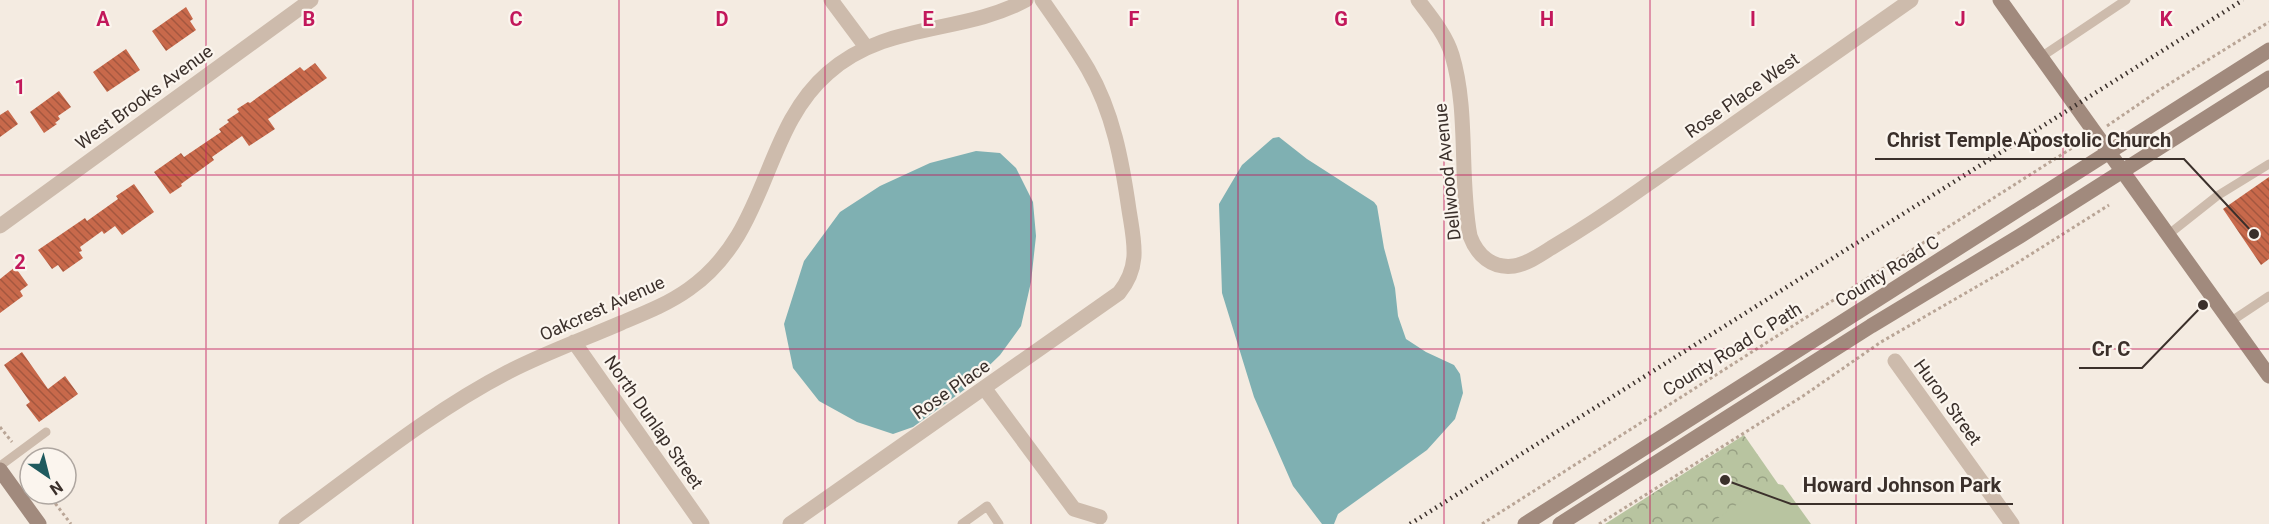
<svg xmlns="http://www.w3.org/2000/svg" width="2269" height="524" font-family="Roboto,sans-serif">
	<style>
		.park { fill: url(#park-crowns) }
		.pitch { fill: #b8c4a0 }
		.water { fill: #7fb0b2 }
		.building { fill: url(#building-back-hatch) }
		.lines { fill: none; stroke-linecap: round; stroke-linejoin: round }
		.path { stroke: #b9a596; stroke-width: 3; stroke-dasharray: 3 3; stroke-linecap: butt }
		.lane { stroke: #cdbbac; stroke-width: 9 }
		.street { stroke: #cdbbac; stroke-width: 15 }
		.secondary { stroke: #a18a7d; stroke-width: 15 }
		.rail { stroke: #3b302b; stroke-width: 4.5; stroke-dasharray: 1.5 4.5; stroke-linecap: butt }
		.grid { fill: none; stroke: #c2185b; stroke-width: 1.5; stroke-opacity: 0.55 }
		.labels { text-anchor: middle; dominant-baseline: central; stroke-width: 4.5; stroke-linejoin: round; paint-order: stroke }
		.street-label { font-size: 18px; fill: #3b302b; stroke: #fbf5ee }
		.grid-label { font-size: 20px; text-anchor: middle; font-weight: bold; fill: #c2185b; stroke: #fbf5ee; stroke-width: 4.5; stroke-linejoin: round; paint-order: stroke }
		.leader { fill: none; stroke: #3b302b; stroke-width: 2 }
		.callout-dot { fill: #3b302b; stroke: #fbf5ee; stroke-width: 2 }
		.callout-label { font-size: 20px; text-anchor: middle; font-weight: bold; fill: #3b302b; stroke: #fbf5ee; stroke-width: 4.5; stroke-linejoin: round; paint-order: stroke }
	</style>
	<defs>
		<pattern id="park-crowns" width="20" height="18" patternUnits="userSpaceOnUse" patternTransform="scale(1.5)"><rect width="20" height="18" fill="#b8c4a0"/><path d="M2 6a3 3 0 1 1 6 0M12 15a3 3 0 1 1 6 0" fill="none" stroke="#97a083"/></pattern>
		<pattern id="building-back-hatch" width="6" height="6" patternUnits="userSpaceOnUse" patternTransform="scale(1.5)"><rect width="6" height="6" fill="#c8694b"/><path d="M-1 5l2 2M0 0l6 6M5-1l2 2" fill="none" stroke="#a4573f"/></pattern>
	</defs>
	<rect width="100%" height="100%" fill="#f4ebe1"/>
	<path class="park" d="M1744,435L1806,524H1605Z"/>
	<path class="pitch" d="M1768,482L1783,485L1811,524H1710Z"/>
	<path class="water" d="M1279,137L1307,159L1374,202L1377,206L1384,248L1395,288L1398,316L1406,339L1426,352L1454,365L1460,374L1463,393L1455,419L1427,450L1338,514L1334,524H1322L1293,486L1254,397L1222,293L1219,204L1242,165L1273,138Z
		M976,151L1000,153L1016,168L1033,202L1036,236L1031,282L1021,326L1000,355L964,390L913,427L893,434L857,422L819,401L793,368L784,324L804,261L840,212L880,186L930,163Z"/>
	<path class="building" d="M186,7L193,19L190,21L196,30L166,51L152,31Z
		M126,49L140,70L107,92L93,72Z
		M315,63L327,78L268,119L275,129L249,146L242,136L212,157L214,160L181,184L182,186L170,194L154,172L181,153L184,157L221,132L219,129L229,122L227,120L239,112L237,109L248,102L250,103L300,67L304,71Z
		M59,91L71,107L58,116L60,119L55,123L57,124L44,133L30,112Z
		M8,110L18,124L0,137V115Z
		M2269,177V259L2261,265L2223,209Z
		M134,184L154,212L122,235L115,226L104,234L102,231L80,247L82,251L79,252L83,258L63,272L58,265L52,269L38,250L85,218L87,221L118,199L116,196Z
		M15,267L28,285L20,291L23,296L0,313V279Z
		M22,352L48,389L65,376L78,394L39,422L26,405L30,402L4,365Z"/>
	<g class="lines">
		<path class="path" d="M2107,126L2161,89L2269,22
			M0,427L12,442
			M48,494L71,524
			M1482,524L2083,141
			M1599,524L1803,396L1881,342L2009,268L2109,205"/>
		<path class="lane" d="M2041,57L2126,0
			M2169,234L2217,196L2269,164
			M2230,322L2269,296
			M0,466L46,432
			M962,524L987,506L999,524"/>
		<path class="street" d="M831,0L866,47
			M1418,0C1431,17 1446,35 1452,55C1469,111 1459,178 1470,236C1477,255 1492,269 1514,266C1527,264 1540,255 1551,248C1581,230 1610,211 1638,191C1729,127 1820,64 1911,0
			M0,226L311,0
			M574,342L702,524
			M1895,361L2012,524
			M985,389L1074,509L1100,517
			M286,524C358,472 429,413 508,372C545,353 584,339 621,323C645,313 668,304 689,289C770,232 761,131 828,73C887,21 961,35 1026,0
			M790,524L1119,293C1141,266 1134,242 1129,210C1122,161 1113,112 1088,69C1074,45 1058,23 1042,0"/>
		<path class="secondary" d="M2000,0L2269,376
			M0,470L39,524
			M1525,524L2269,50
			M1560,524L1871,326L2020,236L2269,78"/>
		<path class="rail" d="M1410,524L2243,0"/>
	</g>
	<path class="grid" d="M206,0V524M413,0V524M619,0V524M825,0V524M1031,0V524M1238,0V524M1444,0V524M1650,0V524M1856,0V524M2063,0V524M0,175H2269M0,349H2269"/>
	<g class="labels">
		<g class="street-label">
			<text transform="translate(1742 95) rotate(-35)">Rose Place West</text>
			<text transform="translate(144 97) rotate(-36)">West Brooks Avenue</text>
			<text transform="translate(1447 172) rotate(-96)">Dellwood Avenue</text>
			<text transform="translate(1887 271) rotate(-32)">County Road C</text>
			<text transform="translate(602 308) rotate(-24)">Oakcrest Avenue</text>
			<text transform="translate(1732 349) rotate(-32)">County Road C Path</text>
			<text transform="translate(951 389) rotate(-35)">Rose Place</text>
			<text transform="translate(1948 402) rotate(54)">Huron Street</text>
			<text transform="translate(654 422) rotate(55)">North Dunlap Street</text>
		</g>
	</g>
	<g class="grid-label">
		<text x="103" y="26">A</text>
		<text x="309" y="26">B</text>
		<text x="516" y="26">C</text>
		<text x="722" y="26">D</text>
		<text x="928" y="26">E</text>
		<text x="1134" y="26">F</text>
		<text x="1341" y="26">G</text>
		<text x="1547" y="26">H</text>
		<text x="1753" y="26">I</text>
		<text x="1960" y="26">J</text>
		<text x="2166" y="26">K</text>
		<text x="20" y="94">1</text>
		<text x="20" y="269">2</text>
	</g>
	<path class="leader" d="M2254 234L2184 159H1875M2203 305L2142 368H2079M1725 480L1791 504H2013"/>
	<g class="callout-dot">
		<circle cx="2254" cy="234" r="6"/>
		<circle cx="2203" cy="305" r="6"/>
		<circle cx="1725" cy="480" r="6"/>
	</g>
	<g class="callout-label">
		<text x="2029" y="147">Christ Temple Apostolic Church</text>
		<text x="2111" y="356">Cr C</text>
		<text x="1902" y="492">Howard Johnson Park</text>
	</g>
	<g transform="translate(48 476) rotate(145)"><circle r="28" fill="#fbf5ee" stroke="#aea6a0" stroke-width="1.5"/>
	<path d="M0-4.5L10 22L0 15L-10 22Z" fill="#1f5a5e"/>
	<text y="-9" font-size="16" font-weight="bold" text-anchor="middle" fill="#3b302b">N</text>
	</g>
</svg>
